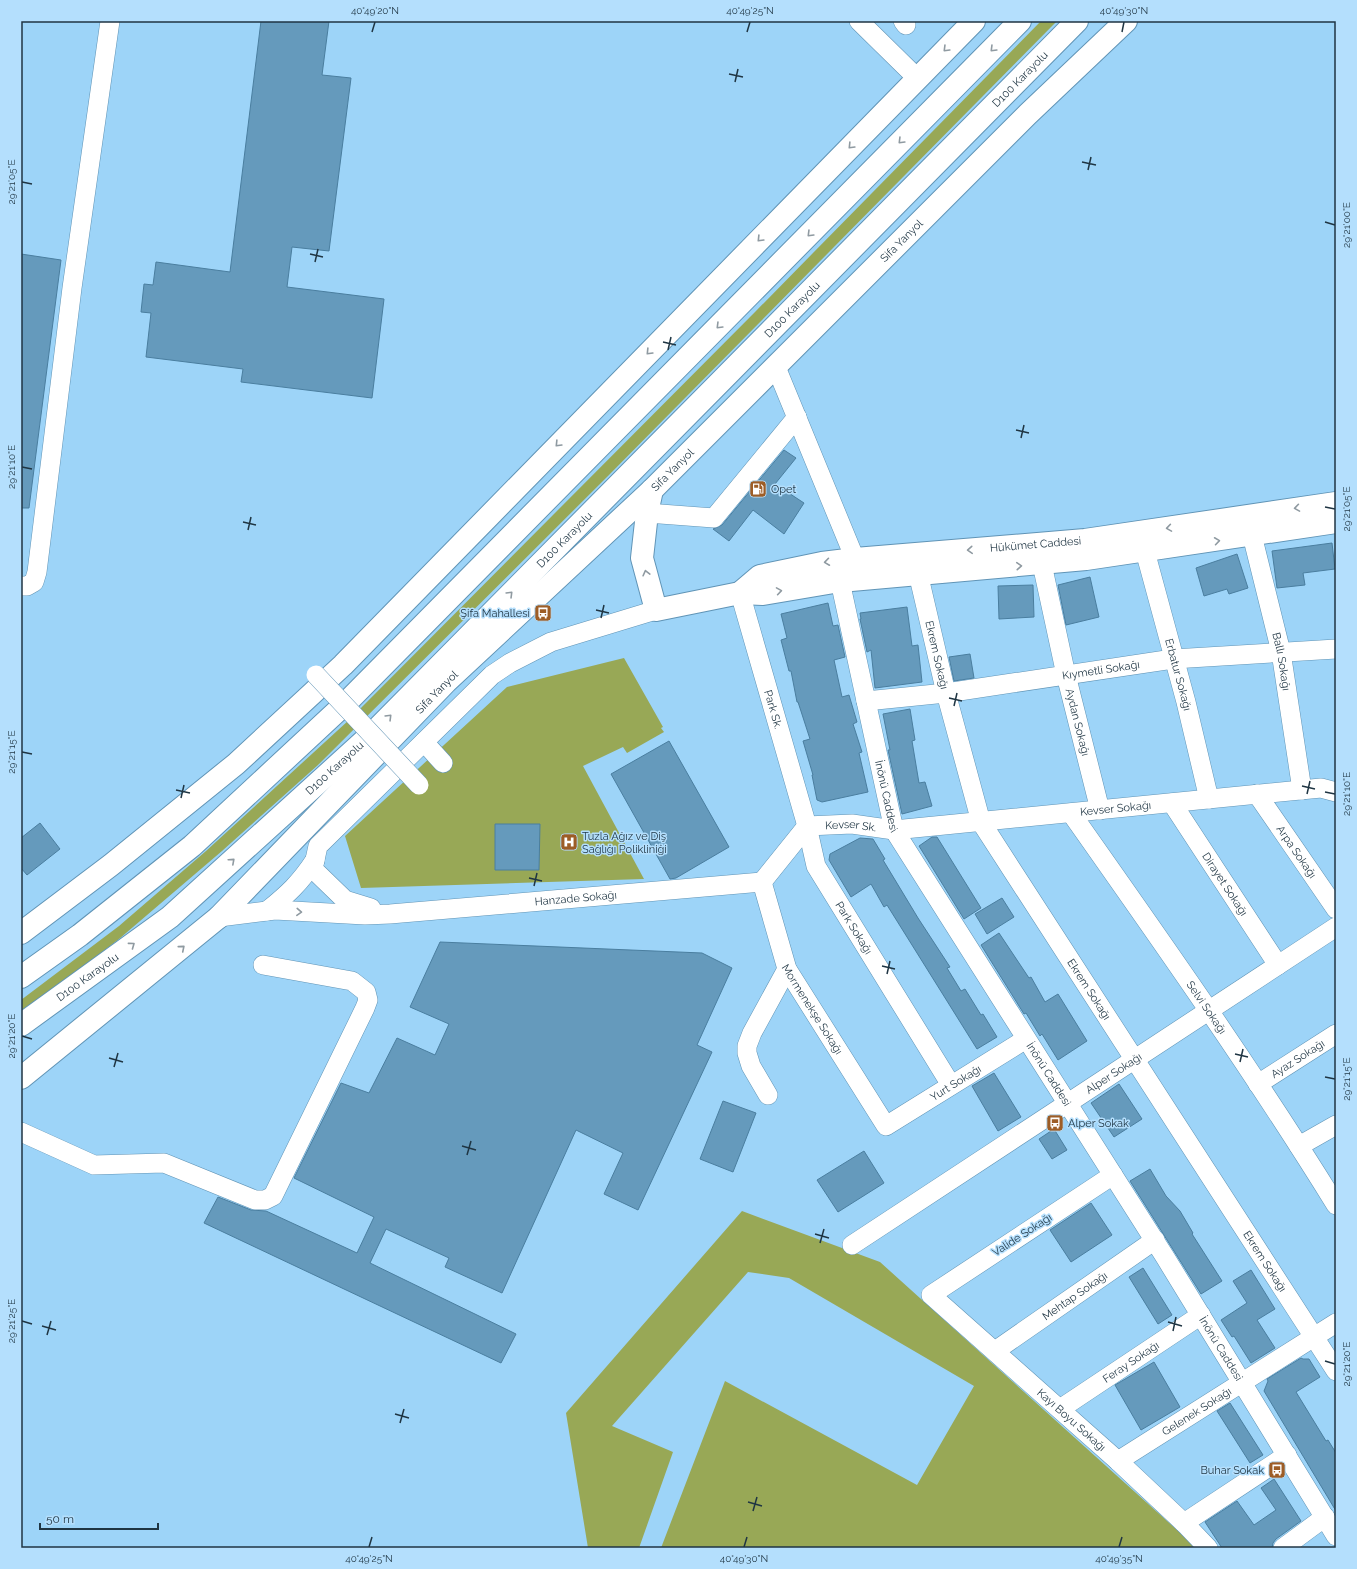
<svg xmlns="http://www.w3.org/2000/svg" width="1357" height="1569" font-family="Raleway,sans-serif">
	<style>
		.green { fill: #98a856 }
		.building { fill: #659abc; stroke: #4a7e9f }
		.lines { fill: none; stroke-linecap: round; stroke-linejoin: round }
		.minor-casing { stroke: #6094b6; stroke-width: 20 }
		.major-casing { stroke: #6094b6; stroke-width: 24 }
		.highway-casing { stroke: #6094b6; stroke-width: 24 }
		.minor { stroke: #fff; stroke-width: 19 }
		.major { stroke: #fff; stroke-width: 22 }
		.highway { stroke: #fff; stroke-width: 22 }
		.minor-bridge-casing { stroke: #6094b6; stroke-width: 20; stroke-linecap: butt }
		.minor-bridge { stroke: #fff; stroke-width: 19 }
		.oneway { stroke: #8f9aa1 }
		.ticks { fill: none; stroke: #1f3543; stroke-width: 1.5 }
		.labels { text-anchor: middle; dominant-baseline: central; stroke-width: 3; stroke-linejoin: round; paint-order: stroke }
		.street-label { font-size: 11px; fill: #1f3543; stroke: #b4dffd }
		.poi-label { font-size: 11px; fill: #1f3543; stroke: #b4dffd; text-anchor: start }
		.neatline { fill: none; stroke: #1f3543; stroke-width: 1.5 }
		.ticks-label { font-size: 10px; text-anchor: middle; fill: #1f3543 }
	</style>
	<rect width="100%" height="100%" fill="#9dd4f8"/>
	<path class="green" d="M1041,21H1057L608,476L318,765L222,851L119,939L21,1015V1000L119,926L206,851L349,720L755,312Z
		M624,658L663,727L661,728L664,732L627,753L623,747L583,766L644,879L361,888L345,836L507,687Z
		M742,1211L880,1262L1197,1548H661L725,1381L917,1485L974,1386L789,1278L748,1272L612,1426L673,1452L639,1548H588L566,1413Z"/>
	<path class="building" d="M261,21H329L322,75L351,78L329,251L292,247L287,287L384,299L372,398L241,382L243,369L146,357L151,313L141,312L144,284L153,285L156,262L230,272Z
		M21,254L61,260L29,508H21Z
		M784,450L796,458L775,484L804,503L784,534L753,510L729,541L713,529L722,525Z
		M1332,543L1335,569L1303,573L1305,585L1277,588L1272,551Z
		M1237,554L1248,588L1229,594L1227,589L1204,596L1196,568Z
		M1090,577L1099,617L1066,625L1058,585Z
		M1033,585L1034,617L999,619L998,586Z
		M828,603L833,626L838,625L845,657L834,660L842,697L849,695L857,722L853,724L862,752L859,753L868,792L822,802L817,800L812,775H813L803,741L810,739L798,702H797L791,671H789L781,640L787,638L781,614Z
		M907,607L912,646L918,645L922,682L875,688L871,650L867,652L860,619H861L860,613Z
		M970,654L974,678L954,681L949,657Z
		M910,709L915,740L912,741L919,783L925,782L932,806L902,814L888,750H890L883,714Z
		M669,741L729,847L676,878L670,879L611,774Z
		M40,823L60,849L27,875L21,868V838Z
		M495,824H540L539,870H495Z
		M932,837H937L981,908L964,919L919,846Z
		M860,838L873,839L885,859L883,860L918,918L950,967L947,968L961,991L965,989L981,1015L983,1014L997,1037L977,1049L887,905L884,907L871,884L851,897L829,860L830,854Z
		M1002,898L1014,917L987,934L975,914Z
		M999,933L1029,978L1031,977L1045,1002L1058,994L1087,1041L1058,1060L1042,1034L1040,1036L1026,1013L1024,1014L981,945Z
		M440,942L702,953L732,968L697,1045L712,1052L638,1210L604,1194L623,1153L576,1130L502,1293L445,1267L449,1258L386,1229L370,1263L516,1334L501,1363L204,1223L218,1197L251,1210L266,1211L357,1253L374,1217L294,1178L341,1083L369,1093L397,1038L435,1055L449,1024L410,1007Z
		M994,1073L1021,1117L998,1131L972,1086Z
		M1119,1084L1142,1119L1114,1137L1091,1103Z
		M723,1101L756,1113L733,1172L700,1159Z
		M1054,1129L1067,1150L1052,1159L1039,1139Z
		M864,1151L884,1183L838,1212L817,1180Z
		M1150,1169L1166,1196L1180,1211L1193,1233L1192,1234L1222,1281L1201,1294L1130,1181Z
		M1091,1203L1112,1235L1071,1262L1050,1230Z
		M1143,1268L1172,1315L1158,1324L1129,1277Z
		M1251,1270L1275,1309L1257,1320L1275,1348L1251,1363L1234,1336L1232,1337L1221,1320L1247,1303L1233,1281Z
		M1301,1358L1303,1359H1309L1320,1377L1296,1392L1326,1441L1328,1440L1336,1453V1511L1264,1391L1268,1381L1267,1379Z
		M1154,1362L1180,1407L1141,1430L1115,1385Z
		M1230,1403L1263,1455L1250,1463L1217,1411Z
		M1274,1479L1301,1521L1276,1539L1273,1543L1272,1548H1222L1205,1522L1237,1501L1254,1525L1276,1510L1261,1488Z"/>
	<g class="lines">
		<defs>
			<g id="minor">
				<path d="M859,21L917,78"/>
				<path d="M903,21L906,25"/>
				<path d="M776,367L855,559"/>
				<path d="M647,513L714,518L797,417"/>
				<path id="s1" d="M1252,535L1281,652L1302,790"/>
				<path id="s2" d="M1145,551L1186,702L1209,799"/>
				<path id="s3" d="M1042,564L1066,675L1100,810"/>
				<path id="s4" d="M918,573L946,693L981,822L1336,1371"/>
				<path id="s5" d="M840,581L894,830L1165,1257L1336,1536"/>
				<path d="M21,586H27L34,582L37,572L72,288L110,21"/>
				<path id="s6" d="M740,593L807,826L816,866L951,1085"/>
				<path id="s7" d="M866,701L946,693L1173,659L1336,649"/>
				<path d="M424,742L443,763"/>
				<path id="s8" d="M1257,794L1336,909"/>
				<path id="s9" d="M1172,803L1278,965"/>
				<path id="s10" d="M1071,813C1162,942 1253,1071 1336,1205"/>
				<path id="s11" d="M807,826L852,824L894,830L1321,788L1336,792"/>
				<path id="s12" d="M762,882L787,969L886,1126L1026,1039"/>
				<path d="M762,882L807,826"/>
				<path d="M371,908L345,900L313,869L318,846L492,675L510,663L551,642L656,610"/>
				<path d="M267,911C288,894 300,883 315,860"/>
				<path id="s13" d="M219,917L275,910L365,915L390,914L762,882"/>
				<path id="s14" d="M1258,1084L1336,1034"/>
				<path d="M768,1095L751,1066L747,1053V1046L752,1033L787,969"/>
				<path d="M21,1132L94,1165L164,1163L255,1200H265L273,1196L365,1008L368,1000L366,992L352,981L263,965"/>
				<path d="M1299,1146L1336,1125"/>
				<path id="s15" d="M1113,1175L931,1295L1118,1461L1184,1523L1208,1548"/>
				<path id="s16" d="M852,1245L1336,927"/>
				<path id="s17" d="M995,1351L1155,1240"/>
				<path id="s18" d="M1060,1409L1201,1315"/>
				<path id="s19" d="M1118,1461L1336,1323"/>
				<path d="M1184,1523L1287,1455"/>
				<path d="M1283,1548L1325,1517"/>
			</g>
			<g id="major">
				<path d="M652,490L647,513L642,558L656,610L740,593L763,594L840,581L1086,559L1336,522"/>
				<path id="s20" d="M740,593L760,576L822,563L855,559L1085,540L1336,503"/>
				<path id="s21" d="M219,917L446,682L652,490L1028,114L1126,21"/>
			</g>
			<g id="highway">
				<path d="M21,933L111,865L236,764L343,665L974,21"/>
				<path d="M21,977L80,935L192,846L347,702L1020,21"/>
				<path id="s22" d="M21,1025L170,917L375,731L1077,21"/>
				<path d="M21,1078L219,917"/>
			</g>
		</defs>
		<use href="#minor" class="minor-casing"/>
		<use href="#major" class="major-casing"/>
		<use href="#highway" class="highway-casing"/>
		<use href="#minor" class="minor"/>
		<use href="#major" class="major"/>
		<use href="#highway" class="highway"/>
		<defs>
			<path id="minor-bridge" d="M316,675L419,785"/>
		</defs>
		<use href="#minor-bridge" class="minor-bridge-casing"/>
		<use href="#minor-bridge" class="minor-bridge"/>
	</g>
	<defs><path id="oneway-chevron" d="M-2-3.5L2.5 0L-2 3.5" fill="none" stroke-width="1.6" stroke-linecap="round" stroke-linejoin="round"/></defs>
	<g class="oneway">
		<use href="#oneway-chevron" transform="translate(946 49) rotate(135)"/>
		<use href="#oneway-chevron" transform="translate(993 49) rotate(135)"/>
		<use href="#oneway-chevron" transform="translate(901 141) rotate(135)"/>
		<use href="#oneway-chevron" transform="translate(851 146) rotate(134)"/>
		<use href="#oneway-chevron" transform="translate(810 234) rotate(135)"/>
		<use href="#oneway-chevron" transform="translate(760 239) rotate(134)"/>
		<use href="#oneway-chevron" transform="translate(719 326) rotate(135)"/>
		<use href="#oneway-chevron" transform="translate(649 352) rotate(134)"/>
		<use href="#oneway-chevron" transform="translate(558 444) rotate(134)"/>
		<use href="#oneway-chevron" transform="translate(1297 508) rotate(171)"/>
		<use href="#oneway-chevron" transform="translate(1169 528) rotate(171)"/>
		<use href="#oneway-chevron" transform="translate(1217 541) rotate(-8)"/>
		<use href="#oneway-chevron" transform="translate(970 550) rotate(176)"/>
		<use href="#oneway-chevron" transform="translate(827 562) rotate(172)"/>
		<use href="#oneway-chevron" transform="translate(1019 566) rotate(-4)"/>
		<use href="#oneway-chevron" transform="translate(646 573) rotate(-104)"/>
		<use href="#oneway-chevron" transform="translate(779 591) rotate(-9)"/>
		<use href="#oneway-chevron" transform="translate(510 594) rotate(-45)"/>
		<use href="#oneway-chevron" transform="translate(389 717) rotate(-45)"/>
		<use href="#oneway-chevron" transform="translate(232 861) rotate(-42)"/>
		<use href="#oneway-chevron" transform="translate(299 912) rotate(3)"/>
		<use href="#oneway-chevron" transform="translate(132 945) rotate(-36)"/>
		<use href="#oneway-chevron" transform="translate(182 948) rotate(-40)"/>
	</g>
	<path class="ticks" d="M372,32L375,22M747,32L750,22M1122,32L1124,22M729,74L743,77M735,82L738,69M1082,162L1096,165M1088,170L1091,157M22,182L32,184M1325,222L1335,225M310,254L323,257M315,262L318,249M663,342L676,345M668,350L671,337M1016,430L1029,433M1021,438L1024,425M22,467L32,469M1325,507L1335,509M243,522L256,525M248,530L251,517M596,610L609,613M601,618L604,605M949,698L962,701M954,706L957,693M22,752L32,754M1302,786L1315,789M176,790L190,793M1325,792L1335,794M1307,794L1310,781M181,798L184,785M529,878L542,881M534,886L537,873M882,966L895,969M887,974L890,961M22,1036L32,1039M1235,1054L1248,1057M109,1058L123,1062M1240,1062L1243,1049M114,1067L118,1053M1325,1077L1335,1079M462,1146L476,1150M467,1155L471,1141M815,1234L829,1238M820,1243L824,1229M22,1321L32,1324M1168,1322L1182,1326M42,1326L56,1330M1173,1331L1176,1317M47,1335L51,1321M1325,1361L1335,1364M395,1414L409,1418M400,1423L404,1409M748,1502L762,1506M753,1511L757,1497M369,1547L372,1537M744,1547L747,1537M1119,1547L1122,1537"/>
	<defs>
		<symbol id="fuel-square" viewBox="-11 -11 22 22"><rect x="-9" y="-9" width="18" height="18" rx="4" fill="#9d5d26" stroke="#b4dffd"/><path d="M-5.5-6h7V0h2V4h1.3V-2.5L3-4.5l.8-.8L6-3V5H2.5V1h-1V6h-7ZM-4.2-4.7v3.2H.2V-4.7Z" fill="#fff"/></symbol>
		<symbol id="bus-square" viewBox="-11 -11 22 22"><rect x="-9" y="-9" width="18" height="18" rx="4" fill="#9d5d26" stroke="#b4dffd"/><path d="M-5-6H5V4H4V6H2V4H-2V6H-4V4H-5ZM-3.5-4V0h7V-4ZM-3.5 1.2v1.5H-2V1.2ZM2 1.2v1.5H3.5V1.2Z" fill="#fff"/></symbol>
		<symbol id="hospital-square" viewBox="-11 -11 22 22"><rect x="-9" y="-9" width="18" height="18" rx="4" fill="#9d5d26" stroke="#b4dffd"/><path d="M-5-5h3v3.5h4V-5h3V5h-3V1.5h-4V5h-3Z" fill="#fff"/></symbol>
	</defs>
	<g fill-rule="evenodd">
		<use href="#fuel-square" x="748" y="479" width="20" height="20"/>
		<use href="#bus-square" x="533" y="603" width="20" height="20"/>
		<use href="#hospital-square" x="559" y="832" width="20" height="20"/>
		<use href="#bus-square" x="1045" y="1113" width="20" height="20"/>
		<use href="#bus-square" x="1267" y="1460" width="20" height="20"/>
	</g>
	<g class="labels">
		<g class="street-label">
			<text stroke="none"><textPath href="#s22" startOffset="1378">D100 Karayolu</textPath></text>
			<text stroke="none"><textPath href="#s21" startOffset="961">Sifa Yanyol</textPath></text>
			<text stroke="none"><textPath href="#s22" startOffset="1054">D100 Karayolu</textPath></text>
			<text stroke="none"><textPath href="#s21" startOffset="637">Sifa Yanyol</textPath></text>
			<text stroke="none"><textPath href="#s22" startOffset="730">D100 Karayolu</textPath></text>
			<text stroke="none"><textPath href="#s20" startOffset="304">Hükümet Caddesi</textPath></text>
			<text stroke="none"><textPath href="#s4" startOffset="84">Ekrem Sokağı</textPath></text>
			<text stroke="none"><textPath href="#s1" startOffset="130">Ballı Sokağı</textPath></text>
			<text stroke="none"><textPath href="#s7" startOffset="237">Kıymetli Sokağı</textPath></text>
			<text stroke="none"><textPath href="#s2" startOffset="128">Erbatur Sokağı</textPath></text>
			<text stroke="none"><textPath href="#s21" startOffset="313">Sifa Yanyol</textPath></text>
			<text stroke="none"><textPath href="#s6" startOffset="121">Park Sk.</textPath></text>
			<text stroke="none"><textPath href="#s3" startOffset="162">Aydan Sokağı</textPath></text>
			<text stroke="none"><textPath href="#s22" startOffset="406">D100 Karayolu</textPath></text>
			<text stroke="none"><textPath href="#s5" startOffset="220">İnönü Caddesi</textPath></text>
			<text stroke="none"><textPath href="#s11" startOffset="310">Kevser Sokağı</textPath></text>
			<text stroke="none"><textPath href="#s11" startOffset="44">Kevser Sk.</textPath></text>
			<text stroke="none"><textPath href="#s8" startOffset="70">Arpa Sokağı</textPath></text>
			<text stroke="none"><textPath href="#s9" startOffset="97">Dirayet Sokağı</textPath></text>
			<text stroke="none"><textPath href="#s13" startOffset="358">Hanzade Sokağı</textPath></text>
			<text stroke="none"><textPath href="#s6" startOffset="356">Park Sokağı</textPath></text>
			<text stroke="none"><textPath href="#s22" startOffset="82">D100 Karayolu</textPath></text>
			<text stroke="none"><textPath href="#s4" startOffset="456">Ekrem Sokağı</textPath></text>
			<text stroke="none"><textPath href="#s10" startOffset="237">Selvi Sokağı</textPath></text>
			<text stroke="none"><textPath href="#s12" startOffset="138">Mormenekşe Sokağı</textPath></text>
			<text stroke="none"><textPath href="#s14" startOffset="47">Ayaz Sokağı</textPath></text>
			<text stroke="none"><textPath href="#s16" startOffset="313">Alper Sokağı</textPath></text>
			<text stroke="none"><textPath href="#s5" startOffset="544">İnönü Caddesi</textPath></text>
			<text stroke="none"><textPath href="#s12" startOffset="358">Yurt Sokağı</textPath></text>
			<text transform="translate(1022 1235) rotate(-33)">Valide Sokağı</text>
			<text stroke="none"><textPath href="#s4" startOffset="780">Ekrem Sokağı</textPath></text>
			<text stroke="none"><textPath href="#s17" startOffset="97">Mehtap Sokağı</textPath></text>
			<text stroke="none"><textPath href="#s5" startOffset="868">İnönü Caddesi</textPath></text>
			<text stroke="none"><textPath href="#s18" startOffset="85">Feray Sokağı</textPath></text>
			<text stroke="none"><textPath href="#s19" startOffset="93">Gelenek Sokağı</textPath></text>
			<text stroke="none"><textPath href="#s15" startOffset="406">Kayı Boyu Sokağı</textPath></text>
		</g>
		<g class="poi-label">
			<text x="771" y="489">Opet</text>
			<text x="530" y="613" text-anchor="end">Şifa Mahallesi</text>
			<text x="582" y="836">Tuzla Ağız ve Diş<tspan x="582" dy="13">Sağlığı Polikliniği</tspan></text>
			<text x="1068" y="1123">Alper Sokak</text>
			<text x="1264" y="1470" text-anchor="end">Buhar Sokak</text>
		</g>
	</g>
	<rect width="1357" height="1569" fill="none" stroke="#b4dffd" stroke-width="44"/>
	<path d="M40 1523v6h118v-6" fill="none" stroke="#1f3543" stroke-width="2"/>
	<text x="46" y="1523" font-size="12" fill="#1f3543" stroke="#b4dffd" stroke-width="3" paint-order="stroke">50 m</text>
	<rect x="22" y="22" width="1313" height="1525" class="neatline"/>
	<g class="ticks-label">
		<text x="375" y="14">40°49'20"N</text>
		<text x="750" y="14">40°49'25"N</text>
		<text x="1124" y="14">40°49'30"N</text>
		<text transform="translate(11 182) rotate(-90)" y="4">29°21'05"E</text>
		<text transform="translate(1346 225) rotate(-90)" y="4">29°21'00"E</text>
		<text transform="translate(11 467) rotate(-90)" y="4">29°21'10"E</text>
		<text transform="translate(1346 509) rotate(-90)" y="4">29°21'05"E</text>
		<text transform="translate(11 752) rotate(-90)" y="4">29°21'15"E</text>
		<text transform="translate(1346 794) rotate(-90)" y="4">29°21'10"E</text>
		<text transform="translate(11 1036) rotate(-90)" y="4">29°21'20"E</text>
		<text transform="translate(1346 1079) rotate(-90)" y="4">29°21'15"E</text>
		<text transform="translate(11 1321) rotate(-90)" y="4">29°21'25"E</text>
		<text transform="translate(1346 1364) rotate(-90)" y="4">29°21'20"E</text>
		<text x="369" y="1562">40°49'25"N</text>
		<text x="744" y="1562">40°49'30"N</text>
		<text x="1119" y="1562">40°49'35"N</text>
	</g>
</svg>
